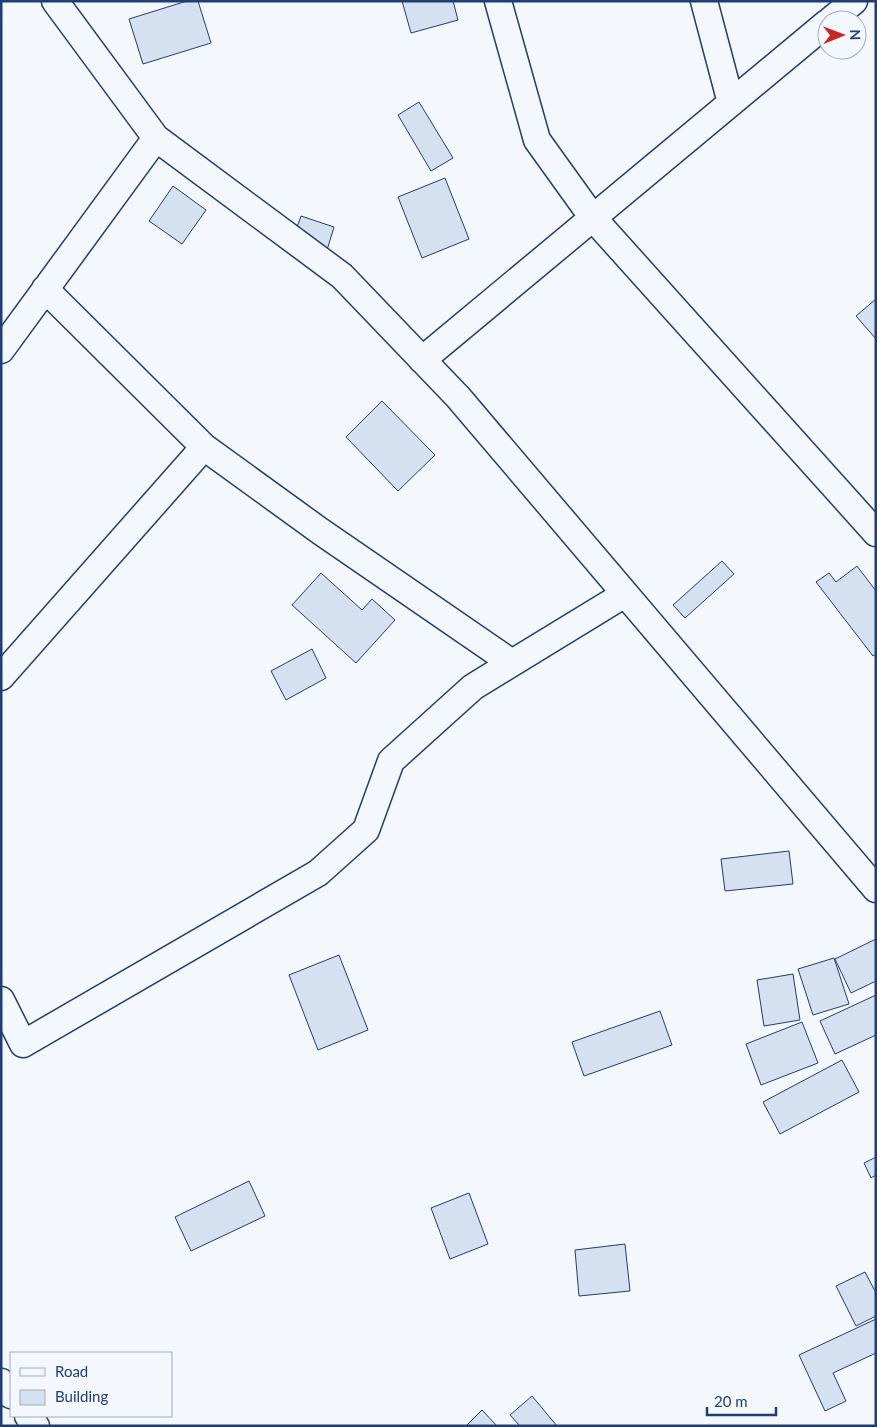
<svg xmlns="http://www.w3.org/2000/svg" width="877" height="1427" font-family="Lato,sans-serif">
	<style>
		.building { fill: #d5e0f0; stroke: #1d3f73 }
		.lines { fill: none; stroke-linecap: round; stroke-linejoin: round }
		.minor-casing { stroke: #1d3f73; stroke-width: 29 }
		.minor { stroke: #f4f7fb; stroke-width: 26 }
	</style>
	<rect width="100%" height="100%" fill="#f4f7fb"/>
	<path class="building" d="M187,1H198L211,43L143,64L129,19Z
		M402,1H453L458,20L411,33Z
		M419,102L453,158L431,171L398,115Z
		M445,178L469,239L422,258L398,197Z
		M173,186L206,210L182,244L149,221Z
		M301,216L334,227L327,250L293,238Z
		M876,299V339L856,316Z
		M382,401L435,455L398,491L346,437Z
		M722,561L734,574L685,618L673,605Z
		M857,566L876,591V654L873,656L816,582L829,573L836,582Z
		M321,573L362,610L372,599L395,620L356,663L292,605Z
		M312,649L326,678L286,700L271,671Z
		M789,851L793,884L725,891L721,859Z
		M876,939V981L851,993L835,959Z
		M339,955L368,1030L318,1050L289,975Z
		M834,958L849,1004L813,1015L798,969Z
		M793,974L800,1020L764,1026L757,980Z
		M876,995V1035L835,1054L820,1021Z
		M660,1011L672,1045L584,1076L572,1042Z
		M802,1022L818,1063L761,1085L746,1044Z
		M842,1060L859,1092L780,1134L763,1102Z
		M876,1157V1175L871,1178L864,1163Z
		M249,1181L265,1216L191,1251L175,1217Z
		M469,1193L488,1244L450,1259L431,1208Z
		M625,1244L630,1291L579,1296L575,1250Z
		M865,1272L876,1293V1316L856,1326L836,1286Z
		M876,1319V1353L833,1373L846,1401L825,1411L799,1355Z
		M532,1396L557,1426H520L510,1415Z
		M482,1410L497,1426H466Z"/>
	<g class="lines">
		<defs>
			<path id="minor" d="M55,1L156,138L342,276L458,397L876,889
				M498,1L537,140L593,218L876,533
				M704,1L731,103
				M831,20L854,1
				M45,289L204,447L320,531L512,663
				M1,350L156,138
				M422,360L827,23
				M1,677L204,447
				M1,1000L23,1044L318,873L366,830L391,761L473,687L625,594
				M1,1382L11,1395
				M28,1416L36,1426"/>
		</defs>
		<use href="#minor" class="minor-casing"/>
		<use href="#minor" class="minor"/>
	</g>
	<rect width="877" height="1427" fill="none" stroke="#1d3f73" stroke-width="5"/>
	<rect x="10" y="1352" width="162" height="65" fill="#f4f7fb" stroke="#9eadc5"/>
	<rect x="20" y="1368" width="25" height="8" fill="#f4f7fb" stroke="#9eadc5"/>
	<text x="55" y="1377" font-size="15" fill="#1d3f73">Road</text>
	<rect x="20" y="1390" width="25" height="15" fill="#d5e0f0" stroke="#9eadc5"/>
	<text x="55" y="1402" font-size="15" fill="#1d3f73">Building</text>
	<g transform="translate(842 35) rotate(89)"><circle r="24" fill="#f4f7fb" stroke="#9eadc5"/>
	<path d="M0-4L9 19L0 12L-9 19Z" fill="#c62828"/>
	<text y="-8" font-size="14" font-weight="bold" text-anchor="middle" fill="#1d3f73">N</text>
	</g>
	<path d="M707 1407v8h69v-8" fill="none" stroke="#1d3f73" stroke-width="2.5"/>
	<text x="714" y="1407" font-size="15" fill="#1d3f73" stroke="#f4f7fb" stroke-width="4" paint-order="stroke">20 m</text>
</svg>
